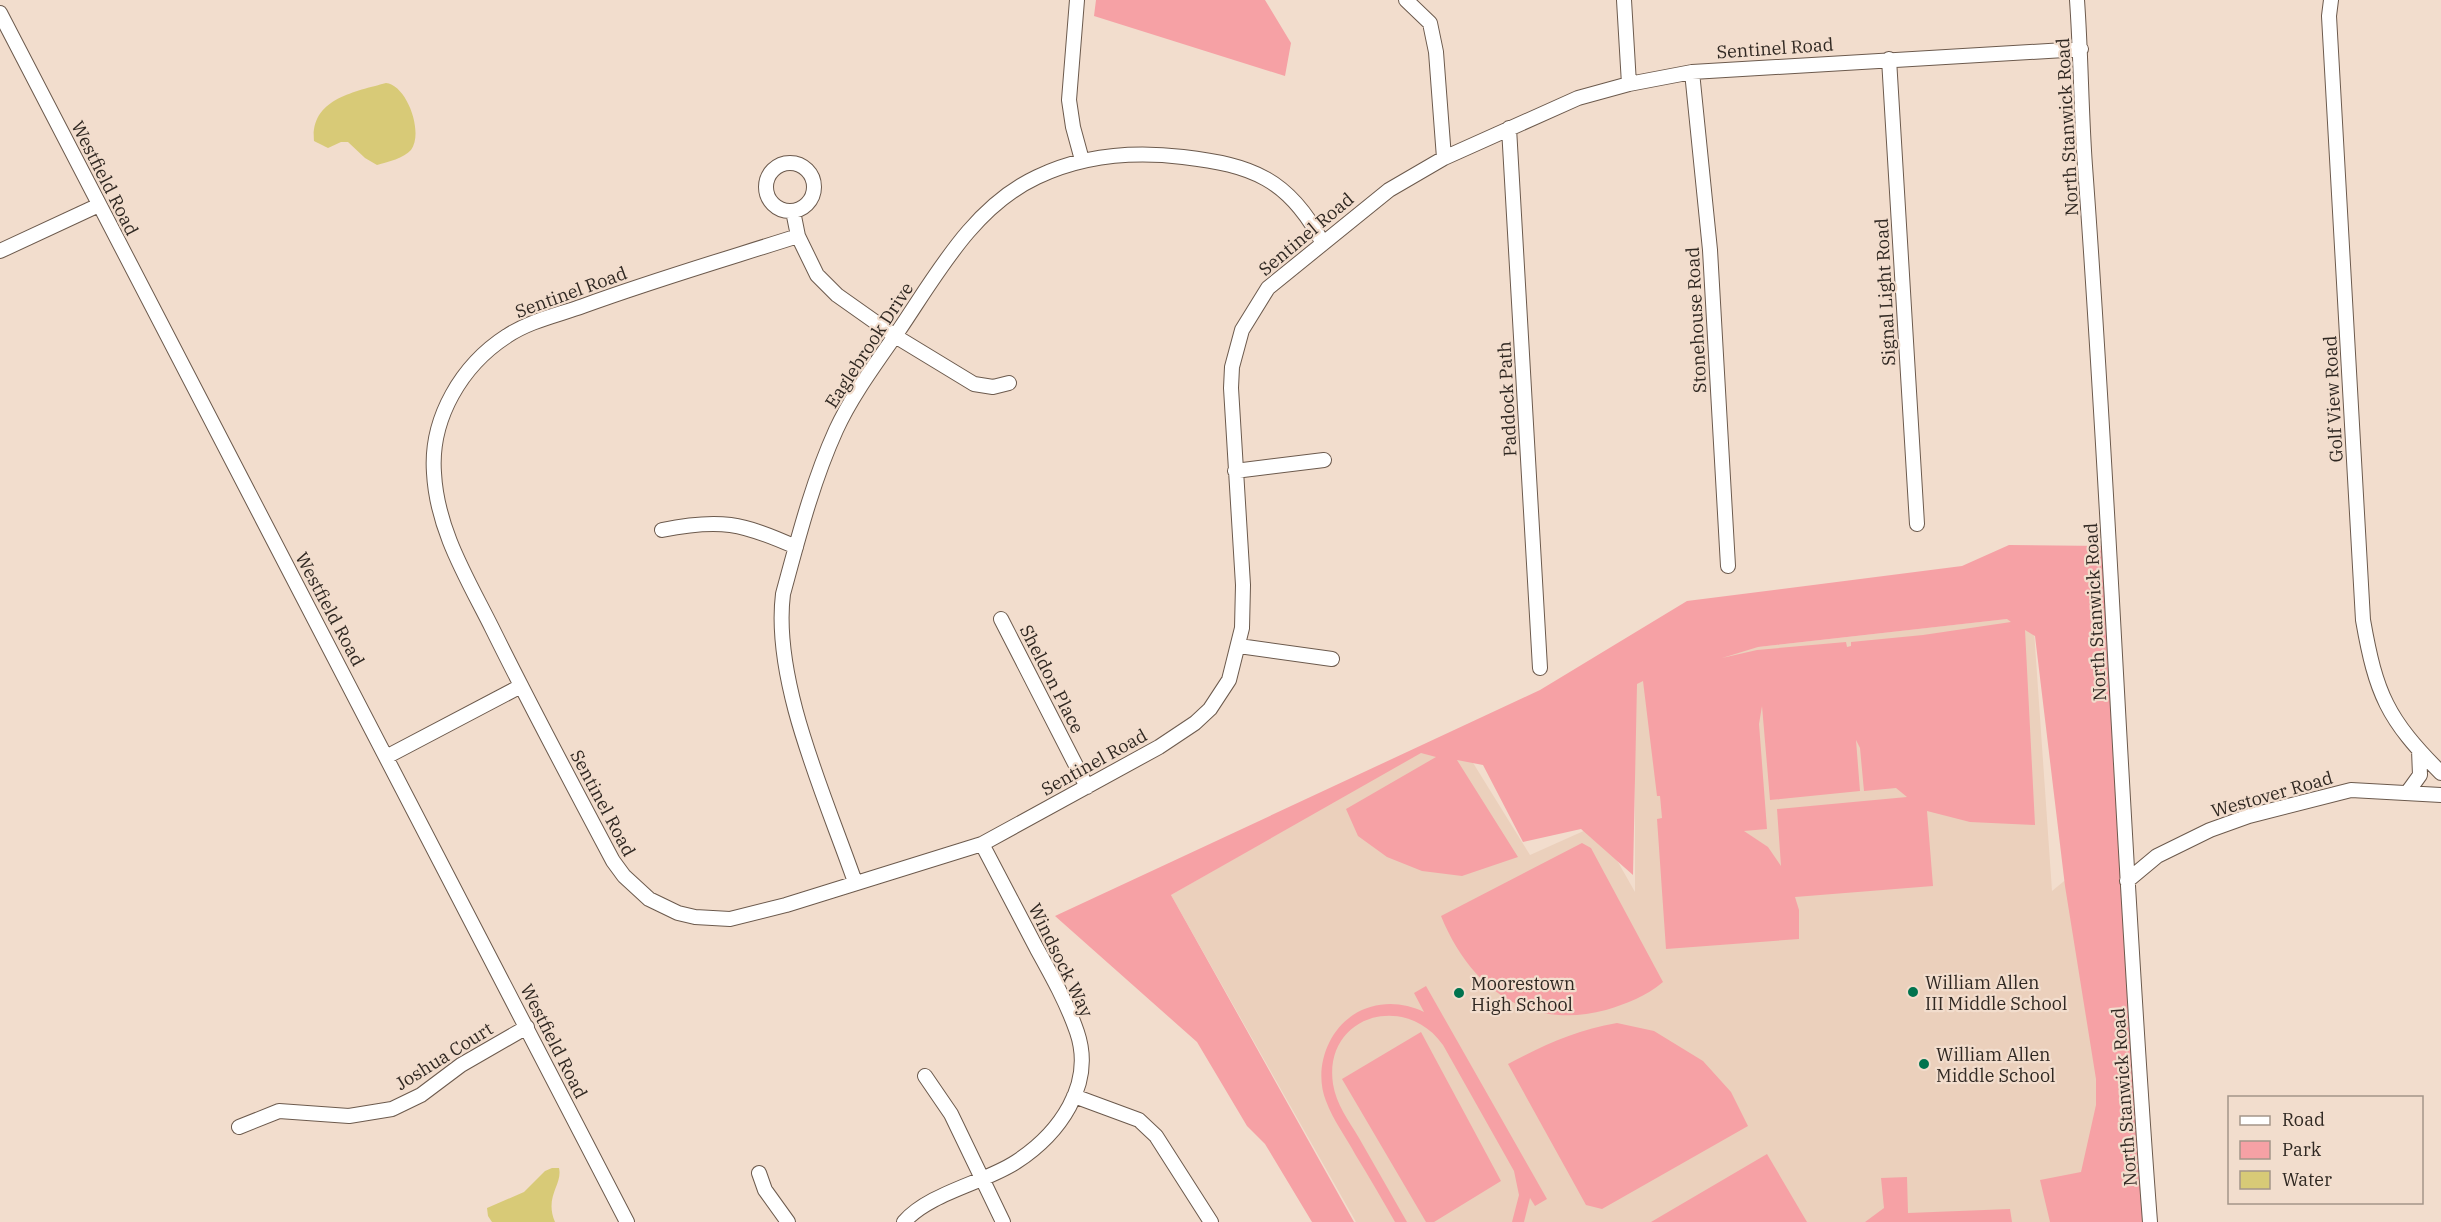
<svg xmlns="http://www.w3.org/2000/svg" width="2441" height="1222" font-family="'IBM Plex Serif',serif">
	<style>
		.built { fill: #ebd0bc }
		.green { fill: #f6a1a5; fill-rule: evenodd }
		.water { fill: #d8ca77 }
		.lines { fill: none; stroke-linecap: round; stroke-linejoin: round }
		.minor-casing { stroke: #6c5a4d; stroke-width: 16 }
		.minor { stroke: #fff; stroke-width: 14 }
		.poi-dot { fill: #00734e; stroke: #f2ddcd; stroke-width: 2 }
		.labels { text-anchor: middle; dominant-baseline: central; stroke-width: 4.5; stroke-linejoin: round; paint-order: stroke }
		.street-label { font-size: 18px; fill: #302822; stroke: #f2ddcd }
		.poi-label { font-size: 18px; fill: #302822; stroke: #f2ddcd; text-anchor: start }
	</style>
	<rect width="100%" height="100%" fill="#f2ddcd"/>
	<path class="built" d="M2033,616L2052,891L2125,831L2149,1222H1356L1171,895L1454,732L1530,855L1597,825L1635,892V672L1748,648Z"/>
	<path class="green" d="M1096,0H1265L1291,43L1285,76L1094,16Z
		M2009,545L2106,546L2150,1222H2050L2040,1180L2081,1172L2096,1105V1079L2065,886L2035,636L2025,630L2035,825L1970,822L1927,811L1933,886L1795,897L1799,910V939L1666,949L1657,819L1662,818L1660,796H1657L1643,681L1637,684L1633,875L1581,829L1523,842L1483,765L1457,760L1518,857L1462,876L1422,871L1387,857L1358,836L1346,809L1436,757L1421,753L1171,895L1354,1222H1312L1265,1144L1247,1126L1197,1042L1055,916L1540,690L1687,601L1962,566ZM2007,619L2011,622L1923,635L1851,642V646L1847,647L1846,642L1757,650L1722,658L1758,647ZM1762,706L1770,800L1860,791L1856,740L1860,748L1864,791L1896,788L1907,797L1777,809L1781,866L1768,847L1744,831L1767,829L1759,724Z
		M1582,843L1591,848L1663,982C1645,997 1628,1003 1606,1010C1527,1031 1470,987 1441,916Z
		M1426,986L1547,1199L1535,1206L1530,1198L1524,1222H1512L1519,1195L1514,1171L1443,1045C1405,991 1323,1016 1333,1084C1336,1104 1349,1121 1359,1138C1375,1166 1391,1194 1407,1222H1395C1382,1199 1369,1177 1355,1154C1346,1137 1333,1120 1326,1101C1314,1071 1326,1033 1353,1015C1375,1001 1401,1001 1424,1012L1414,993Z
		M1617,1023L1654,1031L1703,1061L1731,1092L1748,1126L1602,1209L1586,1205L1508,1064C1544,1045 1576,1030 1617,1023Z
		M1421,1032L1501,1181L1434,1222H1426L1342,1079Z
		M1767,1154L1807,1222H1651Z
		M1907,1177L1908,1213L2010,1209L2012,1222H1865L1884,1208L1881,1178Z"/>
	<path class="water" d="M386,83C407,85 424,133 411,150C404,158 388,162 377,165L365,158L348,142H341L328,148L314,141C310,99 354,92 386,83Z
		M552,1168H559C563,1185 544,1196 555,1222H492L488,1216L487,1208L524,1192L545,1171Z"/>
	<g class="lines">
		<defs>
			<path id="minor" d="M1077,0L1069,100L1073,127L1082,160
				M1406,0L1430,23L1436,52L1444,158
				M1624,0L1629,84
				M2077,0C2081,55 2081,111 2085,166C2111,518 2123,870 2150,1222
				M2331,0L2329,16L2363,620C2376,694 2387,719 2441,773
				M0,13L627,1222
				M1889,59L1917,524
				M1692,72L1710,250L1728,566
				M1509,128L1540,668
				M766 187a24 24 0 1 1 48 0a24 24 0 1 1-48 0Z
				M793,211L798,236L817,275L837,295L895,336L974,384L993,387L1009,383
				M798,236C726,259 654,280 583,306C558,315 529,321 507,336C462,365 430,418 434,473C437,530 467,578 492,628C531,707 572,784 613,861L624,876L649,899L678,913L695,917L730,919L786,905L982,844L1159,747L1195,723L1210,709L1229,680L1242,628L1243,585L1231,388L1232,367L1242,330L1268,288L1389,190L1444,158L1578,98L1629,84L1692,72L2081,49
				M0,251L99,205
				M1235,471L1324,460
				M662,530C720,518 742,523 796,547
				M1001,619L1087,787
				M1239,646L1332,659
				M388,756L521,686
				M2407,793L2420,775L2419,750
				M2127,881L2157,856L2210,830L2249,816L2351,790L2441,795
				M855,882C826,798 772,682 783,594C798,539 812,483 836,430C852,395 877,362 899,330C937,274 973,207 1037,177C1083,155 1133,151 1183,157C1252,165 1289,179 1322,242
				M925,1076L951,1114L1003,1222
				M1074,1096L1139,1120L1156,1136L1211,1222
				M239,1127L279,1111L349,1116L392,1109L421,1095L461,1065L527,1027
				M759,1173L765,1190L788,1222
				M904,1222C929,1193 984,1183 1016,1162C1059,1134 1095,1085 1077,1032C1067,1003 1052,976 1037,949C1019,914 1000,879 982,844"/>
		</defs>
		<use href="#minor" class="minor-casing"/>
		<use href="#minor" class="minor"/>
	</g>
	<g class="poi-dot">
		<circle cx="1913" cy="992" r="6"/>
		<circle cx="1459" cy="993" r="6"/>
		<circle cx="1924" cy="1064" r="6"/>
	</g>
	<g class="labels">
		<g class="street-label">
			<text transform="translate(1775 48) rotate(-4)">Sentinel Road</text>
			<text transform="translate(2067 127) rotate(-93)">North Stanwick Road</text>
			<text transform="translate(105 178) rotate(63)">Westfield Road</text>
			<text transform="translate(1306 234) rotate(-40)">Sentinel Road</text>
			<text transform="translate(571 292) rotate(-20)">Sentinel Road</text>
			<text transform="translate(1885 292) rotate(-93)">Signal Light Road</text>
			<text transform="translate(1696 320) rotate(-93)">Stonehouse Road</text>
			<text transform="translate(869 345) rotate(-57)">Eaglebrook Drive</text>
			<text transform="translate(1507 399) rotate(-93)">Paddock Path</text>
			<text transform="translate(2333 399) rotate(-93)">Golf View Road</text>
			<text transform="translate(330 609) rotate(62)">Westfield Road</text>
			<text transform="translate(2095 612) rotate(-93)">North Stanwick Road</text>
			<text transform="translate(1052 679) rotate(63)">Sheldon Place</text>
			<text transform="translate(1094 762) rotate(-29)">Sentinel Road</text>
			<text transform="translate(2272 794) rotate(-16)">Westover Road</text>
			<text transform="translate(603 803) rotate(62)">Sentinel Road</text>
			<text transform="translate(1061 960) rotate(64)">Windsock Way</text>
			<text transform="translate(554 1041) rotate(63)">Westfield Road</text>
			<text transform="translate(444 1056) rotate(-32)">Joshua Court</text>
			<text transform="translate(2124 1097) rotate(-94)">North Stanwick Road</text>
		</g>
		<g class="poi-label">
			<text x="1925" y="982">William Allen<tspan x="1925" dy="21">III Middle School</tspan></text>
			<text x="1471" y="983">Moorestown<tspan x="1471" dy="21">High School</tspan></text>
			<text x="1936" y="1054">William Allen<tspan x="1936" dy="21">Middle School</tspan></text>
		</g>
	</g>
	<rect x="2228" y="1096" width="195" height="108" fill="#f2ddcd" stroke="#a49589" stroke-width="1.5"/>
	<rect x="2240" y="1116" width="30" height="9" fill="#ffffff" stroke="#a49589" stroke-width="1.5"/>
	<text x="2282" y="1126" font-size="18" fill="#302822">Road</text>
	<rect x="2240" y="1141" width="30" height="18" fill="#f6a1a5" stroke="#a49589" stroke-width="1.5"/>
	<text x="2282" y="1156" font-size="18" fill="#302822">Park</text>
	<rect x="2240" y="1171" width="30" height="18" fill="#d8ca77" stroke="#a49589" stroke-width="1.5"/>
	<text x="2282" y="1186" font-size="18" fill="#302822">Water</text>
</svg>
